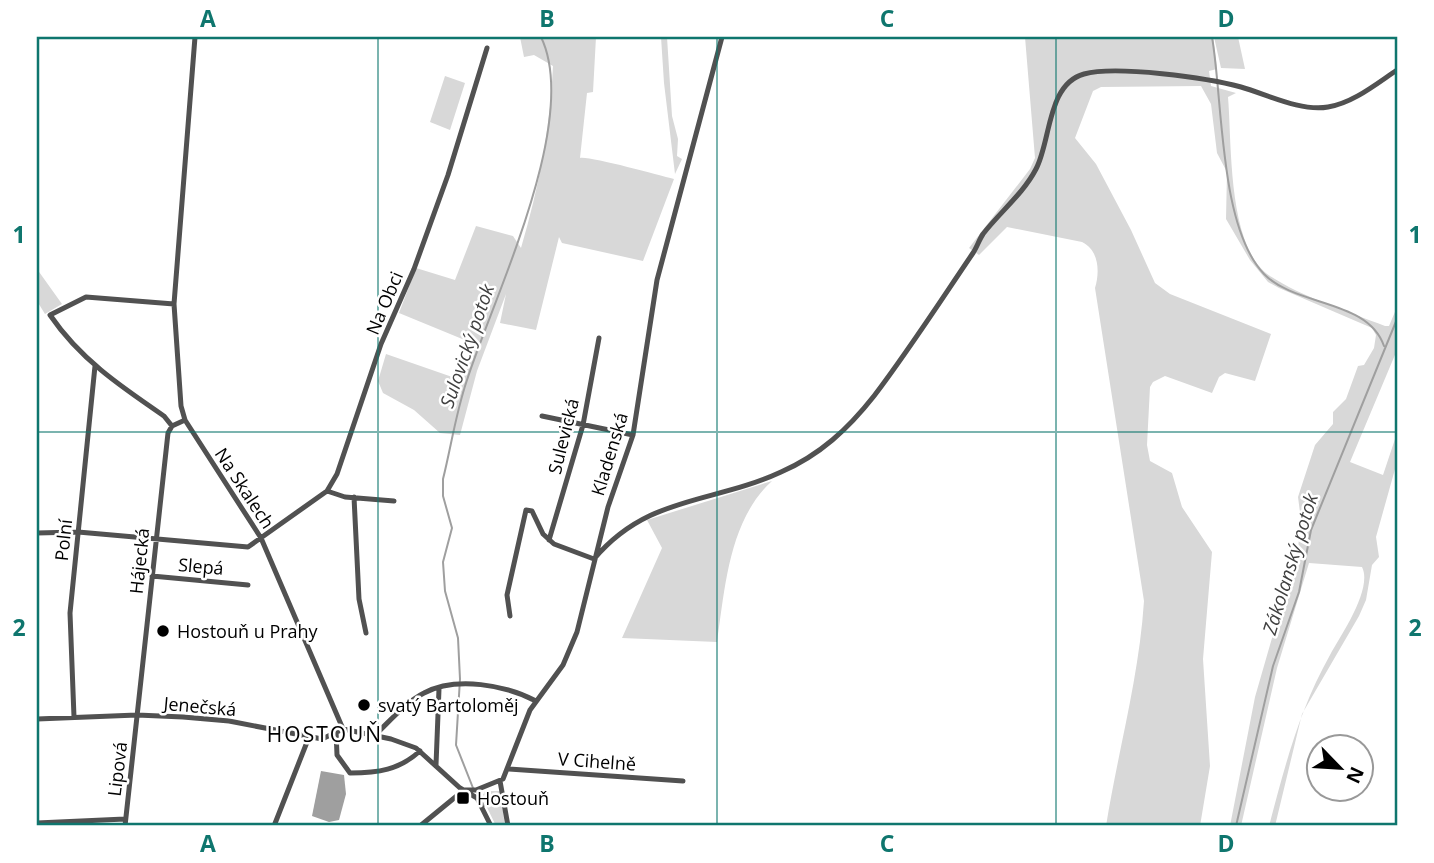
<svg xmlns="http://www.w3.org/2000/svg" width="1434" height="863" font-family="'Open Sans',sans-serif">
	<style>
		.green { fill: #d8d8d8 }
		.water { fill: #9f9f9f }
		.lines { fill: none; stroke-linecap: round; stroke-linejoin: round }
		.stream { stroke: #9f9f9f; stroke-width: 2 }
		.minor { stroke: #515151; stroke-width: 5 }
		.grid { fill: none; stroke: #0f766e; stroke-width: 2; stroke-opacity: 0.55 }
		.poi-dot { fill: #000; stroke: #fff; stroke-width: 2.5 }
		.labels { text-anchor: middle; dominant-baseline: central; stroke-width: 5; stroke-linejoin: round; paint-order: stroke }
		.street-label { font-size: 18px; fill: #000; stroke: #fff }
		.poi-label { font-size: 18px; fill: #000; stroke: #fff; text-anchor: start }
		.water-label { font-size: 19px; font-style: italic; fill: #404040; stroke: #fff }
		.quarter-label { font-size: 21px; letter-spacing: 2px; fill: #000; stroke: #fff }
		.neatline { fill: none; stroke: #0f766e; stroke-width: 2.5 }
		.grid-label { font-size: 23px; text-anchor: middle; font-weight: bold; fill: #0f766e }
	</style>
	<rect width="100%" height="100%" fill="#fff"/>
	<path class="green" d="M520,37H596L593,92L587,93L580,158C590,156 657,175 674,179L643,261L562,243L559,237L536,330L500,323L506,294L477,371L460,435L440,433L414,410L383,393L378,381L386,354L458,379L472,343L399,313L416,268L455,280L476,226L513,236L521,248C539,187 550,130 553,66L534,55L524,57Z
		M661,37H667L672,116L678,139L677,156L682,159L675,174L664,83Z
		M1025,37H1213L1217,69L1209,71L1211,86L1236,93L1228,97C1232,143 1227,248 1270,276C1302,297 1349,312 1385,326H1389L1397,307V350L1350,462L1383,475L1397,433V462L1376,537L1379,557L1372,565L1366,600L1359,616L1302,714L1275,826H1269C1285,766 1299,710 1330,655C1341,635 1373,589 1362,567L1309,563L1277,668L1241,826H1230L1255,697L1298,548L1301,520L1298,497L1315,445L1333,424V412L1346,399L1358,366L1364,365L1374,348L1376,335L1372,328L1279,288L1268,282L1250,260L1226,219L1227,172L1217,153L1211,104L1201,86L1101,87L1093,91L1075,138L1096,164L1131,230L1155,283L1170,294L1271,334L1255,381L1225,373L1219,377L1212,393L1165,376L1153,382L1150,387L1147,445L1150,461L1172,473L1182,507L1212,552L1203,659L1210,766L1200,826H1106C1118,751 1139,678 1144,601L1095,288C1100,272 1099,250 1082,242L1007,227L979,255L969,248L1030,169L1035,158Z
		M1214,37H1238L1245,69L1221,68Z
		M445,76L465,83L450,130L430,122Z
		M37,269L62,304L45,314L37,301Z
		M772,481C729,520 725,588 717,642L622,638L662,548L647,520Z
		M485,791H500L505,826H496L482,797Z"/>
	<path class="water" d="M321,771L344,775L346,794L339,820L329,822L312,816Z"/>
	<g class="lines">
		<path class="stream" d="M1212,37C1223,100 1219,227 1264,274C1296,307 1368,299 1384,346
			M473,788L456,745L460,679L458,638L445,591L443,562L452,528L443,496V479C451,447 456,412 467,380C494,296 581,120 541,37
			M477,792L484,806
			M1236,826L1273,666L1299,592L1311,530L1397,319"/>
		<path class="minor" d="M195,37L174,304L181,406L185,420L261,538L343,729
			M542,416L633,435
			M172,426L164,416C120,386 80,359 50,315L86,297L174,304
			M327,491L345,497L394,501
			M354,497L359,599L366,633
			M37,533L78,532L248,547L327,491L337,474L381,344L414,269L448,175L487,48
			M549,540L583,425L599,338
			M594,559C648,495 712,504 781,472C820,455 848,429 874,396C909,350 941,300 973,253C977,247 979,240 983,234C1000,212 1023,194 1036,169C1051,141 1047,84 1084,74C1116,65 1208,78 1241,87C1266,94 1301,112 1328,107C1353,103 1376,84 1397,70
			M152,576L248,585
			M510,616L507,595L526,510L532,511L543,534L554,544L594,559
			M74,717L70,613L95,366
			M37,719L137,715L183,717L229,721L322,739L343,729L391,739L416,748L460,788L477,798L491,826
			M336,731L337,755L350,773C378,773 399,770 420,751
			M374,736C389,722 406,702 424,693C456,676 506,685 536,701
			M436,765L439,689
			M509,769L683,781
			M500,781L508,826
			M37,823L125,819
			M125,826L168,433L172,426L185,420
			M274,826L309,737
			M420,826L464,790H476L503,779L530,710L563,665L577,632L608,507L633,435L657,280L722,37"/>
	</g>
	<path class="grid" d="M378,37V826M717,37V826M1056,37V826M37,432H1397"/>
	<g class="poi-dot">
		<circle cx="163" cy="631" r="7"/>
		<circle cx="364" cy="705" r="7"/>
		<rect x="456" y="791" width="14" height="14" rx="3.5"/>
	</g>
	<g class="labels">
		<g class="street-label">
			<text transform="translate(384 303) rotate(-67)">Na Obci</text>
			<text transform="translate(563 436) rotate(-76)">Sulevická</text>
			<text transform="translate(609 454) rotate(-73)">Kladenská</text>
			<text transform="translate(245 488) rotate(57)">Na Skalech</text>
			<text transform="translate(63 540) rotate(-84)">Polní</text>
			<text transform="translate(139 561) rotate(-84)">Hájecká</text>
			<text transform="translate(201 566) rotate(5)">Slepá</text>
			<text transform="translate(200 706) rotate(5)">Jenečská</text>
			<text transform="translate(597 761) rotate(4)">V Cihelně</text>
			<text transform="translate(117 769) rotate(-83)">Lipová</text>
		</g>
		<g class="poi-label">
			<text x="177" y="631">Hostouň u Prahy</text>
			<text x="378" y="705">svatý Bartoloměj</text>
			<text x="477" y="798">Hostouň</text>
		</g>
		<g class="water-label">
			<text transform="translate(467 346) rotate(-71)">Sulovický potok</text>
			<text transform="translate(1290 564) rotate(-73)">Zákolanský potok</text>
		</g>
		<g class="quarter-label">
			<text x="325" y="734">HOSTOUŇ</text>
		</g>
	</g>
	<rect width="1434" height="863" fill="none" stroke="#ffffff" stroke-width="77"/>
	<g transform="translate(1340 768) rotate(115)"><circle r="33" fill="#ffffff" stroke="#999999" stroke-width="2"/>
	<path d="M0-5L12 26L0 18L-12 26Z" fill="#000000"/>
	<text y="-10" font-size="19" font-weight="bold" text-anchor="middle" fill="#000000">N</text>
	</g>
	<rect x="38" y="38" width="1358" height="786" class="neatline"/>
	<g class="grid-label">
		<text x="208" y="27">A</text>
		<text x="547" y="27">B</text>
		<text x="887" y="27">C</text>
		<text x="1226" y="27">D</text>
		<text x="19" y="243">1</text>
		<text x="1415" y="243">1</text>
		<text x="19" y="636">2</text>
		<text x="1415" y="636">2</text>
		<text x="208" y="852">A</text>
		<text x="547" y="852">B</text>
		<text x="887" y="852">C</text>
		<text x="1226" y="852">D</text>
	</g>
</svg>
